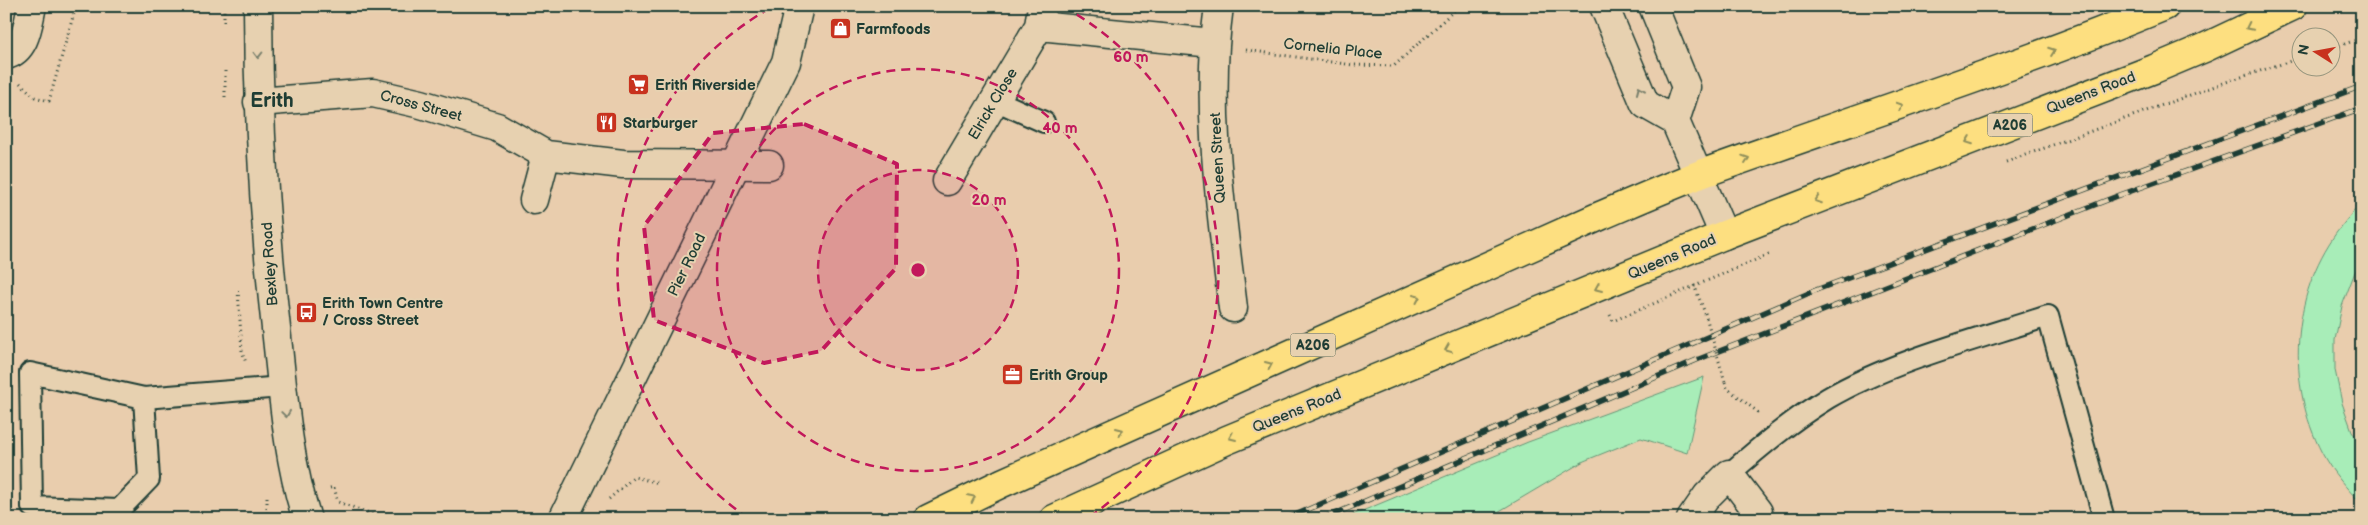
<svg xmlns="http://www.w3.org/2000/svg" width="2368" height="525" font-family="'Balsamiq Sans',sans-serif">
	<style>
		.green { fill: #a8edb8; stroke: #649576 }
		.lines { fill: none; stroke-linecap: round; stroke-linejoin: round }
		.service-casing { stroke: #1f3d34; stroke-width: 24 }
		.pedestrian-casing { stroke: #1f3d34; stroke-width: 31 }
		.minor-casing { stroke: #1f3d34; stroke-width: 31 }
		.tertiary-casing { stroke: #1f3d34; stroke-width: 31 }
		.primary-casing { stroke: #1f3d34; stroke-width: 31 }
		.path { stroke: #1f3d34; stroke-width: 3; stroke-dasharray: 1 4; stroke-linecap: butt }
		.service { stroke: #e7d1b0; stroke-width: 20 }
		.pedestrian { stroke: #e7d1b0; stroke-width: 28 }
		.minor { stroke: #e7d1b0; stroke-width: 28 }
		.tertiary { stroke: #e7d1b0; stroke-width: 28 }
		.primary { stroke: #fddf80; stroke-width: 28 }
		.rail-casing { stroke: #1f3d34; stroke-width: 5.5 }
		.rail { stroke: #e7d1b0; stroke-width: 4; stroke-dasharray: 11; stroke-linecap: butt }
		.path-bridge { stroke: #1f3d34; stroke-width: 3; stroke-dasharray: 1 4; stroke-linecap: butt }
		.oneway { stroke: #8e8e5a }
		.oneway2 { stroke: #79806c }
		.marked { fill: #c2185b; fill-opacity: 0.2; stroke: #c2185b; stroke-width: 4; stroke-dasharray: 10 6; stroke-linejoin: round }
		.ring { fill: none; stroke: #c2185b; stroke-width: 2.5; stroke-dasharray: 9 6 }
		.labels { text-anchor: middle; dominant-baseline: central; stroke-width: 4; stroke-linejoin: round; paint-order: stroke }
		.shield { fill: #e7d1b0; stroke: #5b6959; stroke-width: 1 }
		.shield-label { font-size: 14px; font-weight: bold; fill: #1f3d34 }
		.poi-label { font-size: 15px; font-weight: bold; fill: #1f3d34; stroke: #e7d1b0; text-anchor: start }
		.street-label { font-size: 15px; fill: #1f3d34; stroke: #e7d1b0 }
		.district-label { font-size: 20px; font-weight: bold; fill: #1f3d34; stroke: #e7d1b0 }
		.centre { fill: #c2185b; stroke: #e7d1b0; stroke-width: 2.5 }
		.ring-label { font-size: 15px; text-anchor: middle; font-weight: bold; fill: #c2185b; stroke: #e7d1b0; stroke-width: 4; stroke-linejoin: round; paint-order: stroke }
	</style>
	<rect width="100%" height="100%" fill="#e9cdad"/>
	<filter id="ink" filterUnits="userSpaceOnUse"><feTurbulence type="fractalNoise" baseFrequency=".02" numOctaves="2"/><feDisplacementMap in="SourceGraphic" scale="10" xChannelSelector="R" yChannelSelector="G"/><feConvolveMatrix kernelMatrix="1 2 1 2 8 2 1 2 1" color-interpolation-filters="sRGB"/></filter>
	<g filter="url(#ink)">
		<path class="green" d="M2362,203V261L2355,272L2342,306L2335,340V370L2342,403L2352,431L2362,446V504C2347,489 2332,472 2322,453C2286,384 2291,295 2337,232C2345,222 2352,212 2362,203Z
			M1704,377L1687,453L1641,438L1584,461L1486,519H1343L1528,442Z"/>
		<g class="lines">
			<defs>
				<path id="service" d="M995,100L1044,122
					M144,398L149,479L119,510L32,507L30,373L144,398L282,387
					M1729,474C1760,447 1792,420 1828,398C1891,361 1978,339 2048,316L2104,519"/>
				<path id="pedestrian" d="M563,519L786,62L799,6"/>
				<path id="minor" d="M1042,6L1039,26L1213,43
					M1219,6C1205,106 1221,209 1233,308
					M6,55C26,51 28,23 32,6
					M258,102L373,93L421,104L497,127L546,155L623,164L769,165
					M947,181L1039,26
					M534,200L546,155
					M1691,519L1707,496L1729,474L1758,512L1759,519"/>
				<path id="tertiary" d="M258,6C258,120 265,234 278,347C284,404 289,464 307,519
					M1604,6L1645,104L1675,121L1724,235
					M1653,6L1686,87L1675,121"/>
				<path id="primary" d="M928,519L1002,483L1600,216C1633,202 1667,187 1701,174C1856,118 2013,69 2165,6
					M1054,519L1227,440L1724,235L2154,69L2204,48L2293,6"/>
			</defs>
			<use href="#service" class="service-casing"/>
			<use href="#pedestrian" class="pedestrian-casing"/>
			<use href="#minor" class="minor-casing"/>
			<use href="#tertiary" class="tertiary-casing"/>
			<use href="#primary" class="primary-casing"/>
			<path class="path" d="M224,6V25
				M1532,6L1569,12L1574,11
				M2330,49L2362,38
				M1246,50L1353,65L1394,66L1459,6
				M225,71V97
				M20,83L35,97L49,101L76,6
				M2006,162L2226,82L2300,58
				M1694,285L1705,313
				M238,290L242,351L246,363
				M1610,315L1613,321L1772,253
				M1725,382L1727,388L1759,413
				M330,488L334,487L338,502L386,519
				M267,497V519
				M609,499L634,477L659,483"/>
			<use href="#service" class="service"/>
			<use href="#pedestrian" class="pedestrian"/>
			<use href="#minor" class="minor"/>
			<use href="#tertiary" class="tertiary"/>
			<use href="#primary" class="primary"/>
			<defs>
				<path id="rail" d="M1286,519L1816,290L2362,86
					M1323,519L1699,359L2120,195L2362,108"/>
			</defs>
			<use href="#rail" class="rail-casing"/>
			<use href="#rail" class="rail"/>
			<path class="path-bridge" d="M1705,313L1725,382"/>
		</g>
		<defs><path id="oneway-chevron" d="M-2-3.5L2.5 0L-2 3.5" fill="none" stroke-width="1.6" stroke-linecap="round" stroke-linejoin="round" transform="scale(1.25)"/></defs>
		<g class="oneway">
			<use href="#oneway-chevron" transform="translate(2249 27) rotate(154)"/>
			<use href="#oneway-chevron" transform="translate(2052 51) rotate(-20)"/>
			<use href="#oneway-chevron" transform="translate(1900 106) rotate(-19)"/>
			<use href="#oneway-chevron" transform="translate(1969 141) rotate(159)"/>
			<use href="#oneway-chevron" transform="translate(1746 159) rotate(-19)"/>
			<use href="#oneway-chevron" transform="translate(1818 200) rotate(160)"/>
			<use href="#oneway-chevron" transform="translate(1598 288) rotate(157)"/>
			<use href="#oneway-chevron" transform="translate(1417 298) rotate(-24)"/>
			<use href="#oneway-chevron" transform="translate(1448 349) rotate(158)"/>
			<use href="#oneway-chevron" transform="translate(1269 365) rotate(-24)"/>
			<use href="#oneway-chevron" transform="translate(1120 431) rotate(-24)"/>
			<use href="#oneway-chevron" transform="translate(1232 437) rotate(157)"/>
			<use href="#oneway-chevron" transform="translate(972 498) rotate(-26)"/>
		</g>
		<g class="oneway2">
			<use href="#oneway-chevron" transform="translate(258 55) rotate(90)"/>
			<use href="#oneway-chevron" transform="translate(1640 90) rotate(-113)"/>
			<use href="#oneway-chevron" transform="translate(286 414) rotate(82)"/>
		</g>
	</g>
	<path class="marked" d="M804,124L897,164L896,268L821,351L764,363L654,320L644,226L713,133Z"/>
	<circle cx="918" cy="270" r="100" fill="#c2185b" fill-opacity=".12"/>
	<g class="ring">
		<circle cx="918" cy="270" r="100"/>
		<circle cx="918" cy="270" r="201"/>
		<path d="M748 518A301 301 0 0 1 772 7M1064 7A301 301 0 0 1 1088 518"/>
	</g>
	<defs>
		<symbol id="shop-square" viewBox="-11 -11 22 22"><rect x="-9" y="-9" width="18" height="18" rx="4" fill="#c8321e" stroke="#e7d1b0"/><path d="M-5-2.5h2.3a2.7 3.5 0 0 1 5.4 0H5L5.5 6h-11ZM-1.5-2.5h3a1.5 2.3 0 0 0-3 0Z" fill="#fff"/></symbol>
		<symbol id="supermarket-square" viewBox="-11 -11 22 22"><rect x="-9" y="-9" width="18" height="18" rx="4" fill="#c8321e" stroke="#e7d1b0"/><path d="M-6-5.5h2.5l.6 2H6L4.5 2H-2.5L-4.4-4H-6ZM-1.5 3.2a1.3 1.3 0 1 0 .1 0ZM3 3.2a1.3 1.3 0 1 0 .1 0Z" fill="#fff"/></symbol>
		<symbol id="restaurant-square" viewBox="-11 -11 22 22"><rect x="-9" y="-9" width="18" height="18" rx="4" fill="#c8321e" stroke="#e7d1b0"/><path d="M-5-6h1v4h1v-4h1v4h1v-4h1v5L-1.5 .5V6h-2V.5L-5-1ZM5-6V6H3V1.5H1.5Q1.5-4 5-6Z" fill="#fff"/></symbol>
		<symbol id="bus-square" viewBox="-11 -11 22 22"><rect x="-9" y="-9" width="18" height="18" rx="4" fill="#c8321e" stroke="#e7d1b0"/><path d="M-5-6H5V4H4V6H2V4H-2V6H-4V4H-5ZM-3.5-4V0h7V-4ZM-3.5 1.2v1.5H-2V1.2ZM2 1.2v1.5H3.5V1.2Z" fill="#fff"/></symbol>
		<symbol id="office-square" viewBox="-11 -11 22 22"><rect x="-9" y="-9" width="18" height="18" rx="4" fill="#c8321e" stroke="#e7d1b0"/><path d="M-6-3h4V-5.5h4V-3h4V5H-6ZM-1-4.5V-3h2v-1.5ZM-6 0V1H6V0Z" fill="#fff"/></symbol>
	</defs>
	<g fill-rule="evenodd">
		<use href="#shop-square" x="828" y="16" width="25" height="25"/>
		<use href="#supermarket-square" x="626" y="72" width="25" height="25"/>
		<use href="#restaurant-square" x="594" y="110" width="25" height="25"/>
		<use href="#bus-square" x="294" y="300" width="25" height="25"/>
		<use href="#office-square" x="1000" y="362" width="25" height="25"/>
	</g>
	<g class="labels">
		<g class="shield">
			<rect x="1987.5" y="113.5" width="45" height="23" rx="4"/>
			<rect x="1290.5" y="333.5" width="45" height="23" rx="4"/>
		</g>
		<g class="shield-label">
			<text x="2010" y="125">A206</text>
			<text x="1313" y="345">A206</text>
		</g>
		<g class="poi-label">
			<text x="856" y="29">Farmfoods</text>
			<text x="655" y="85">Erith Riverside</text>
			<text x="623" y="123">Starburger</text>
			<text x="322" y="303">Erith Town Centre<tspan x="322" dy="17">/ Cross Street</tspan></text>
			<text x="1029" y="375">Erith Group</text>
		</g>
		<g class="street-label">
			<text transform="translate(1333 49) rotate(6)">Cornelia Place</text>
			<text transform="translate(2091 93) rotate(-21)">Queens Road</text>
			<text transform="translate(993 104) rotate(-59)">Elrick Close</text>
			<text transform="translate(421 106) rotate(15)">Cross Street</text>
			<text transform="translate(1218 158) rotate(-93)">Queen Street</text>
			<text transform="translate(1672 257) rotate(-23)">Queens Road</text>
			<text transform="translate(270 264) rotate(-94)">Bexley Road</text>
			<text transform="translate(687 265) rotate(-64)">Pier Road</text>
			<text transform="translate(1297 411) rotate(-22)">Queens Road</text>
		</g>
		<g class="district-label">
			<text x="272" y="101">Erith</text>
		</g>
	</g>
	<circle cx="918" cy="270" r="8" class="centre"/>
	<g class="ring-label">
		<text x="1131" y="62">60 m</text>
		<text x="1060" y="133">40 m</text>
		<text x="989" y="205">20 m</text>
	</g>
	<rect width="2368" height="525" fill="none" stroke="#e7d1b0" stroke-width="25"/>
	<rect x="12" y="12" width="2343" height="500" fill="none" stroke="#1f3d34" stroke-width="2" filter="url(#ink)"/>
	<g transform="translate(2316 52) rotate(281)"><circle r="24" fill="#e7d1b0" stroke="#97967e"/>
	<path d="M0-4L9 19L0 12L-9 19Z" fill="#c8321e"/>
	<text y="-8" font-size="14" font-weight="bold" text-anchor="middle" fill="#1f3d34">N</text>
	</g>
</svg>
